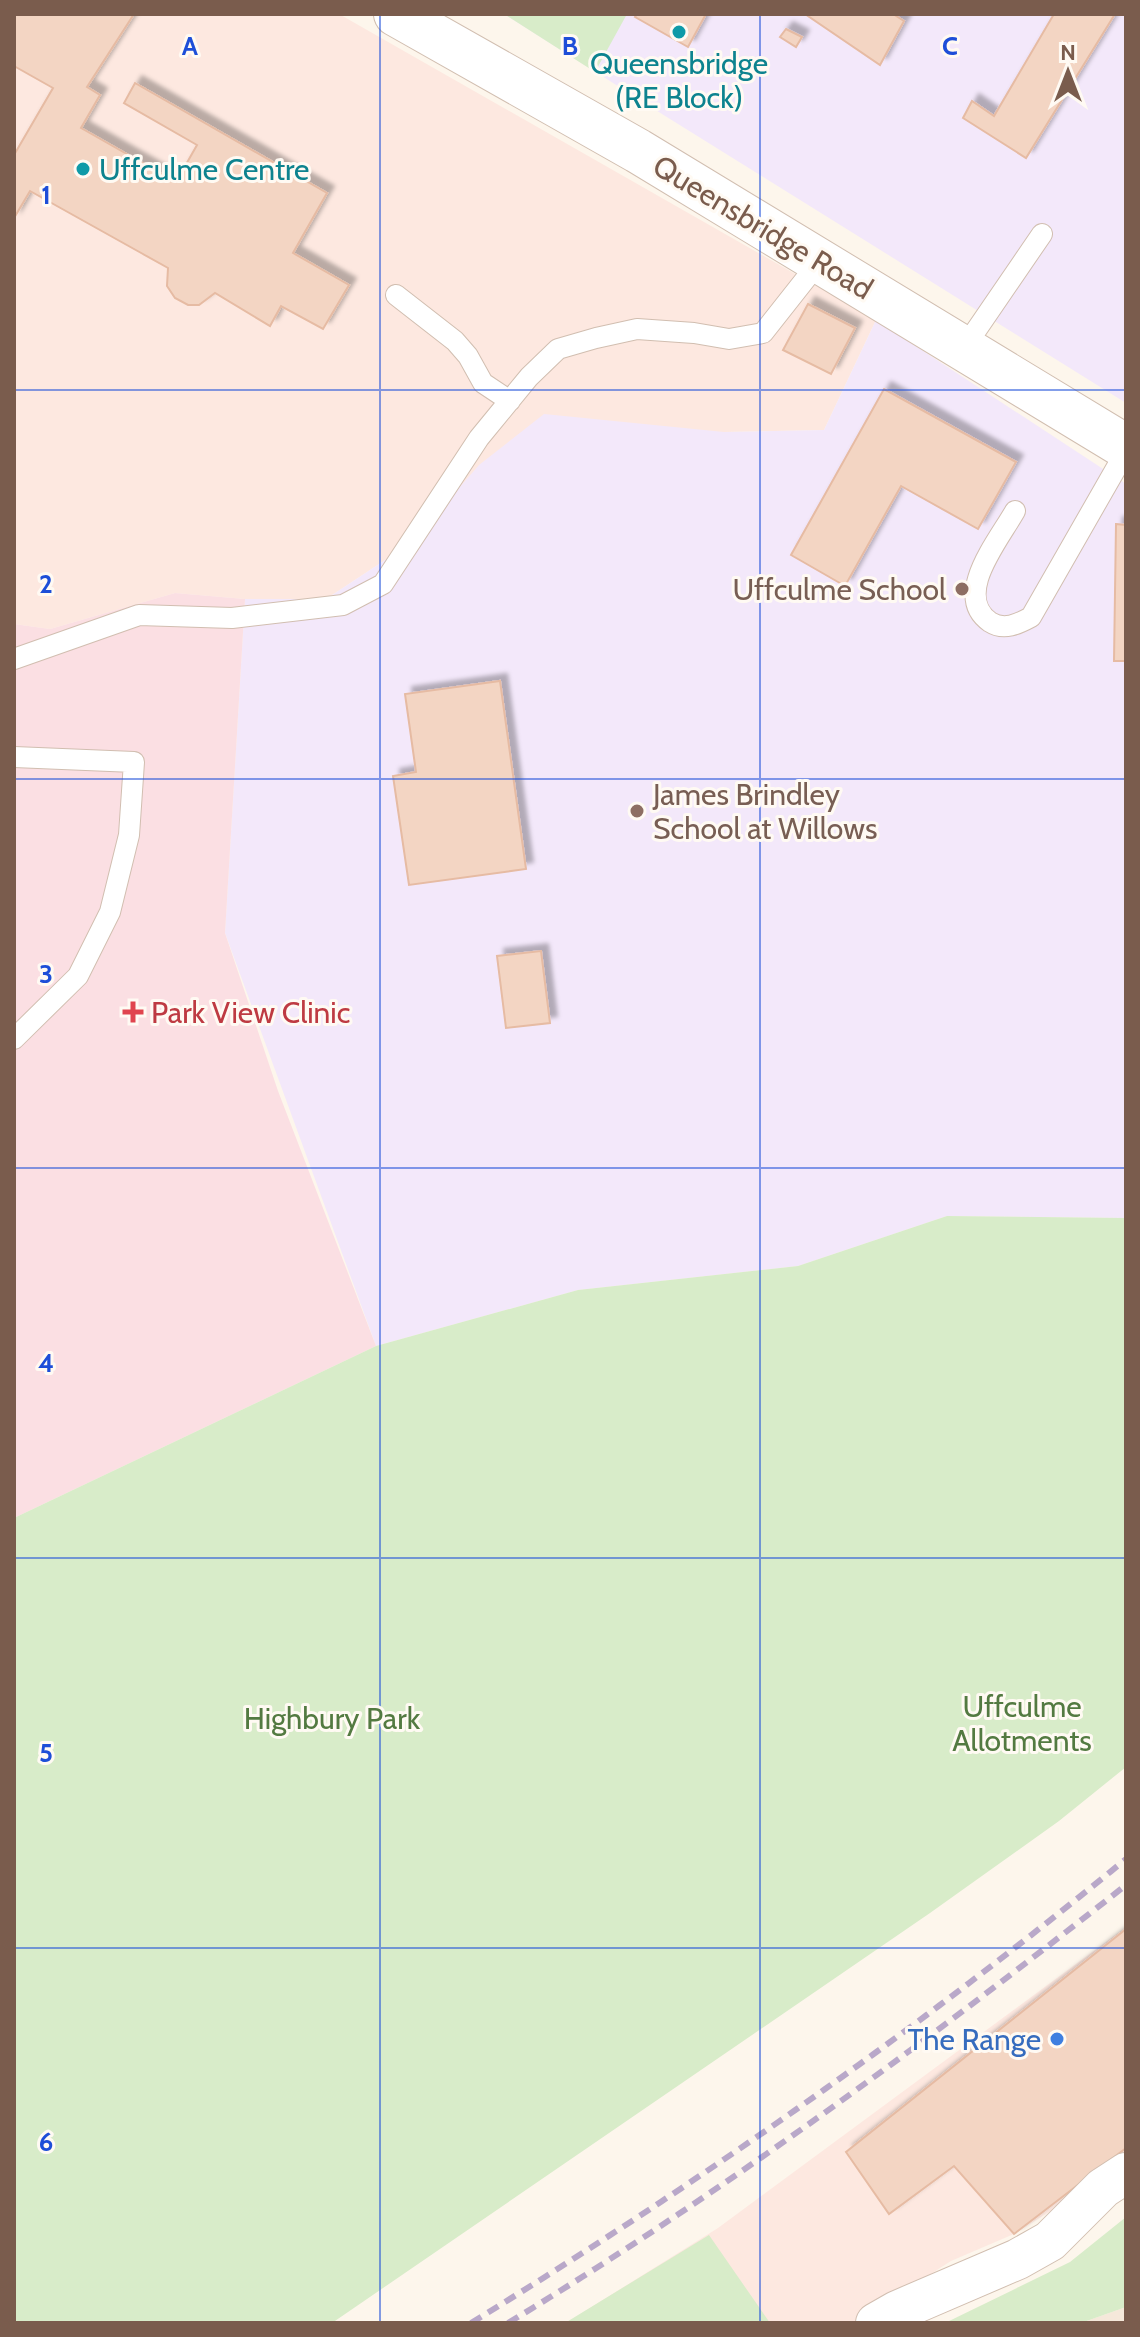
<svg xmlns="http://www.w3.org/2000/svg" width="1140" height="2337" font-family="Cabin,sans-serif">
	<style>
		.residential { fill: #f5e8da }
		.commercial { fill: #fde8e0 }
		.education { fill: #f3e8fa }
		.medical { fill: #fbdfe3 }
		.green { fill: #d8ecc9 }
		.building { fill: #f3d5c3; stroke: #e6bba3; stroke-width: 2; filter: url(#shadow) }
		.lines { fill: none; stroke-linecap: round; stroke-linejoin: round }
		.service-casing { stroke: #d1beb0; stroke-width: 22 }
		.minor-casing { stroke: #d1beb0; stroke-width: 42 }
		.tertiary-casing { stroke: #d1beb0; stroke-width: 46 }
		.service { stroke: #fff; stroke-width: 20 }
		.minor { stroke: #fff; stroke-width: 40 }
		.tertiary { stroke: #fff; stroke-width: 44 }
		.rail { stroke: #b9a8c9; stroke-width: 6; stroke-dasharray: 12 8; stroke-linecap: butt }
		.grid { fill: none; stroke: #1d4ed8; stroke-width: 2; stroke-opacity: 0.55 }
		.culture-dot { fill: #0f9aa8; stroke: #fffaf3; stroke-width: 3 }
		.education-dot { fill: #8d6e63; stroke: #fffaf3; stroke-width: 3 }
		.health-dot { fill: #e0444e; stroke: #fffaf3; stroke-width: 3 }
		.shop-dot { fill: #3f7fe0; stroke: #fffaf3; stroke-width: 3 }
		.labels { text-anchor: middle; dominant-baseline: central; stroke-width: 6; stroke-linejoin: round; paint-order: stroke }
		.culture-label { font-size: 30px; fill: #0d838f; stroke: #fffaf3 }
		.street-label { font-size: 30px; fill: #7a5c4d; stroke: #fffaf3 }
		.education-label { font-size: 30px; fill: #785e54; stroke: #fffaf3; text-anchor: end }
		.health-label { font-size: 30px; fill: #be3a42; stroke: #fffaf3; text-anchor: start }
		.park-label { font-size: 30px; fill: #537a41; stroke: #fffaf3 }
		.shop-label { font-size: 30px; fill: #366cbe; stroke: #fffaf3; text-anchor: end }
		.grid-label { font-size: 26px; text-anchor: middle; font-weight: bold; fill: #1d4ed8; stroke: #fffaf3; stroke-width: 6; stroke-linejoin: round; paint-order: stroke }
	</style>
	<defs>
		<filter id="shadow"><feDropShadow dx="7" dy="-7" stdDeviation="2" flood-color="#0004"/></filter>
	</defs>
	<rect width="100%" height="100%" fill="#fdf6ec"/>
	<path class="residential" d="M1126,2307V2323H1081Z"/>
	<path class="commercial" d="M14,14H339L876,320L824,430L724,432L411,543L326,599H245L175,593L50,629L14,624Z
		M1126,1927V2164L1014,2234L951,2261L854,2323H566L718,2228Z"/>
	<path class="education" d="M504,14H1126V403L662,114Z
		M876,320L1126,484V1218L947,1216L798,1266L578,1290L376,1346L225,933L245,599H326L411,543L479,465L544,414L724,432L824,430Z"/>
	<path class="medical" d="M175,593L245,599L225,933L278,1091L376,1346L14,1518V624L50,629Z"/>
	<path class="green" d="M504,14H627L595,72Z
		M947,1216L1126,1218V1767L1059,1821L930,1913L332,2323H14V1518L376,1346L578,1290L798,1266Z
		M1126,2217V2307L1081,2323H945L1070,2262Z
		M709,2235L770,2323H565Z"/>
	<path class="building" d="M14,14H134L87,87L100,95L81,128L176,182L197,145L124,103L135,83L327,193L293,253L349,285L323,329L281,306L270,326L215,293L199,305H188L175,298L167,286L168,268L30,191L14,218V155L53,88L14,66Z
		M637,14H706L688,47L635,17Z
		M805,14H893L904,21L880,65Z
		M1054,14H1115L1026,158L963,118L972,101L994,116Z
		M786,29L802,37L796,47L780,37Z
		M808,304L855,328L831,374L783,350Z
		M884,389L1016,462L978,529L901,486L845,586L791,555Z
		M1116,524L1126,525V661H1114Z
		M500,681L526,869L409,885L393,776L416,772L405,694Z
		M541,951L550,1023L506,1028L497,956Z
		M1126,1929V2148L1014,2234L954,2166L889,2214L846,2152Z"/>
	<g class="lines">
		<defs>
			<path id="service" d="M396,295L455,341L468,356L483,383L510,401
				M964,348L1042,234
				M1015,511C999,540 952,595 990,622C1004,631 1018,624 1031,617L1126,451
				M14,659L139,615L232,618L343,605L383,584L479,438L529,377L558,349L596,338L637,329L694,333L729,339L763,333L819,262
				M14,757L134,762L129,835L110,912L78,976L14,1039"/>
			<path id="minor" d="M876,2323L897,2311L1018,2259L1050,2241L1103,2188L1126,2173"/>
			<path id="tertiary" d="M396,14L638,151L1126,447"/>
		</defs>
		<use href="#service" class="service-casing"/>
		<use href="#minor" class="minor-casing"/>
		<use href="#tertiary" class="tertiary-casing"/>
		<use href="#service" class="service"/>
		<use href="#minor" class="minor"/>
		<use href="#tertiary" class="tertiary"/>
		<path class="rail" d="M471,2323C699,2183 919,2029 1126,1859
			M508,2323C724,2192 928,2041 1126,1885"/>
	</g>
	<path class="grid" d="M380,14V2323M760,14V2323M14,390H1126M14,779H1126M14,1168H1126M14,1558H1126M14,1948H1126"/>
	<g class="culture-dot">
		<circle cx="679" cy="32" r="8"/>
		<circle cx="83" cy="169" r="8"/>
	</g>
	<g class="education-dot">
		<circle cx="962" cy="589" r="8"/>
		<circle cx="637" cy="811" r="8"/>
	</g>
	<path class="health-dot" d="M129 1000h8v8h8v8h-8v8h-8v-8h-8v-8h8z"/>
	<circle class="shop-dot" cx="1057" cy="2039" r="8"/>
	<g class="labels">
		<g class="culture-label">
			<text x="679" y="63">Queensbridge<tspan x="679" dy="34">(RE Block)</tspan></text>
			<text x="99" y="169" text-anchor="start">Uffculme Centre</text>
		</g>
		<g class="street-label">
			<text transform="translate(763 227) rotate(31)">Queensbridge Road</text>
		</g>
		<g class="education-label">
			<text x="946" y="589">Uffculme School</text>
			<text x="653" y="794" text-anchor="start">James Brindley<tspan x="653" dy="34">School at Willows</tspan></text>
		</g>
		<g class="health-label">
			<text x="151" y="1012">Park View Clinic</text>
		</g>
		<g class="park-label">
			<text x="1022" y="1706">Uffculme<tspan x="1022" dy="34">Allotments</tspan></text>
			<text x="332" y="1718">Highbury Park</text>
		</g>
		<g class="shop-label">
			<text x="1041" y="2039">The Range</text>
		</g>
	</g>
	<g class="grid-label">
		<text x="190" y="55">A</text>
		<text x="570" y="55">B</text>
		<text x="950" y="55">C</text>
		<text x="46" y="204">1</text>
		<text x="46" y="593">2</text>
		<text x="46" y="983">3</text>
		<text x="46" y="1372">4</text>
		<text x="46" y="1762">5</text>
		<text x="46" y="2151">6</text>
	</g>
	<rect width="1140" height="2337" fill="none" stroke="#7a5c4d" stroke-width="32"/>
	<g transform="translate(1068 72)" stroke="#fffaf3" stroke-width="6" paint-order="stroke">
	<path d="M0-6L14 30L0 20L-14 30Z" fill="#7a5c4d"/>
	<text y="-12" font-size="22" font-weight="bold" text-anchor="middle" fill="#7a5c4d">N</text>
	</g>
</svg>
